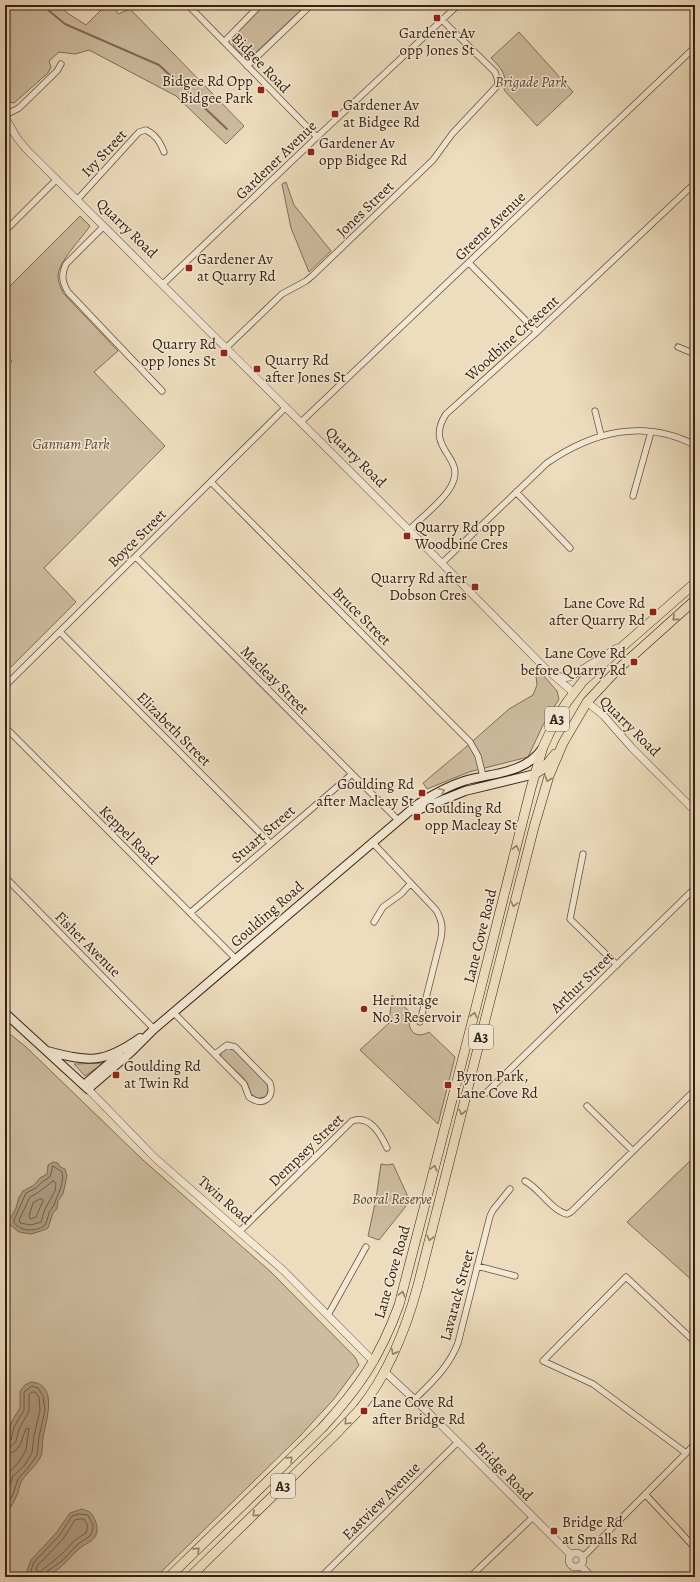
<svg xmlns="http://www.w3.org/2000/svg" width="700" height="1582" font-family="Alegreya,serif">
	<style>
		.green { fill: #cebca0; stroke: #826e5a }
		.water { fill: #af9c83; stroke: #7f6a56 }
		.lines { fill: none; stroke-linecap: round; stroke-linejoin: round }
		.shore { stroke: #725e4b; stroke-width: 1 }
		.stream { stroke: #7f6a56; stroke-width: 2 }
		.minor-casing { stroke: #644f3e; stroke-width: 7 }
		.tertiary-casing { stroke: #644f3e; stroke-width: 8 }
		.secondary-casing { stroke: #362013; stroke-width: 10 }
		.trunk-casing { stroke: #362013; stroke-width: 10 }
		.minor { stroke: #f3e8d4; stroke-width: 5.5 }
		.tertiary { stroke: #f3e8d4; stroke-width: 7 }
		.secondary { stroke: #f3e8d4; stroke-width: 8 }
		.trunk { stroke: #eddcbd; stroke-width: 9 }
		.oneway { stroke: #927e68 }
		.oneway2 { stroke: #9e8e7d }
		.poi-dot { fill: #8f2418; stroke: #f3e8d4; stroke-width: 1.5 }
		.labels { text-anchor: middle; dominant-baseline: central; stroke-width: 3; stroke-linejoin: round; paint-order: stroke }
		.shield { fill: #f3e8d4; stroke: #6f5c4d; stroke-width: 1 }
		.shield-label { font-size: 14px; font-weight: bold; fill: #362013 }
		.poi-label { font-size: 15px; fill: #362013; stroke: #f3e8d4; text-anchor: start }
		.street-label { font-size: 15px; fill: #362013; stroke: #f3e8d4 }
		.park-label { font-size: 15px; font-style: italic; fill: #5c4736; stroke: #f3e8d4 }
	</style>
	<rect width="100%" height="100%" fill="#eddcbd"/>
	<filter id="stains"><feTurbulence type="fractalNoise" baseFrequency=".005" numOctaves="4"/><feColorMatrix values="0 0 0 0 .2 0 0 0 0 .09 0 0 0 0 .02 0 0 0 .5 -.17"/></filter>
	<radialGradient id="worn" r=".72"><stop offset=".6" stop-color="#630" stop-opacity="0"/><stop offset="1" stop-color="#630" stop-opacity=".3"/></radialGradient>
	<path class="green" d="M5,5H60L66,12L86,25L106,5H114L118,14L130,9L244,126L226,144L176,96L89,50L75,54L59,52L49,61L51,67L48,73L14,103L5,101Z
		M264,5H302L300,11L254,54C244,60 231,48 232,37Z
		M519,32L573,92L537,126L504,90C507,74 502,69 491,58Z
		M286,182L294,205L331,251L309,272L291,228L282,184Z
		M80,216L90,226C82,238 58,262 58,276C58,283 61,289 64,294L118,351L94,372L165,446L44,568L76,602L5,673V609L8,606L5,603V369L12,361L5,354V291Z
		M543,675L557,691L559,699L543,725L528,757L469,772L427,789L423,783L466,747L509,709L533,695L537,685L536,676Z
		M392,995L411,1013C405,1027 414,1041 429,1032L455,1057L438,1124L360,1050L389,1023Z
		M5,1030L26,1047L143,1160L271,1272L355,1357L359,1365L334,1399L300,1436L156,1577H5Z
		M230,1047L234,1050L266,1082C269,1087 269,1092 265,1097L258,1098C248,1094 251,1090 247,1083C242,1074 228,1066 221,1057C220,1051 225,1048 230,1047Z
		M104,1063L85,1076L74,1064Z
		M695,1156V1283L627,1222Z
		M381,1164L387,1165L393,1164L410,1201L379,1240L368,1236L376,1199Z"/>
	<path class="water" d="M53,1162L58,1163L60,1167L65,1169L67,1176L63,1194L58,1201L57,1209L53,1213L48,1228L44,1230L31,1234L19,1232L9,1224L10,1219L16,1208L19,1197L23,1191L34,1185L40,1178L47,1174L48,1165Z
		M31,1382C59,1384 46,1421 43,1437C42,1443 43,1450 41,1456C37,1465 28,1472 22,1480C19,1485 19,1492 16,1497C13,1504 9,1510 5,1516V1441L12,1421L20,1408V1391L25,1385Z
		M82,1509L90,1512C95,1518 99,1527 96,1535C93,1542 84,1544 79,1549C67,1559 59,1574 42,1576C38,1576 35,1577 30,1576L27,1570L31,1560L56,1533L70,1513Z"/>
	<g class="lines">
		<path class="shore" d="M53,1166L62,1172C65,1183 57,1195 54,1205C53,1208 50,1209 49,1213C48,1217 47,1221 45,1225C36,1232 22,1232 14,1223V1220L26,1193L36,1188L42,1182L50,1177Z
			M53,1181L56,1183L55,1191L45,1209L41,1222L31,1225L20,1223L19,1220L30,1197C39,1193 45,1187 53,1181Z
			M40,1199H42L43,1201L36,1217L30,1219L29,1216L33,1203Z
			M5,1443L8,1442L11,1440L14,1427L24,1410V1392L32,1386L38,1388L43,1396L45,1410L39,1437L37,1455L28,1468L18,1479L13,1494L5,1509
			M5,1448L11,1447L16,1441L19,1429L29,1411V1394L32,1392H35L39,1397L40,1410L34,1436L32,1453L24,1466L13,1476L5,1499
			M5,1454C21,1453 21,1440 26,1429L29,1428L26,1450L19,1462L9,1472L5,1482
			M80,1519H84L88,1526L86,1533L75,1540L62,1554L40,1572H38L36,1569L38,1565L63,1539L75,1520Z
			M33,1577L31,1570L34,1562L59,1536L72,1516L79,1514L88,1515L93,1525V1529L90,1536L78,1544L62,1561L46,1572L45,1577"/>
		<path class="stream" d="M42,5L65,24L159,65L227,129
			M5,18L9,5"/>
		<defs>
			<path id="minor" d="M188,5L317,137
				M121,6L122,5
				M224,42L260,5
				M247,66L311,5
				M5,115L19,108L57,71L61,64
				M77,200L139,132L146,130C156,135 160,142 164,152
				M104,226L66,264C61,275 62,282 68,292L162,391
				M5,231L57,179
				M469,263L537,332
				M163,284L317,137L458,5
				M227,347L282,294L306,281L312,276L433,160L452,134L497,86L498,81L495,72L442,20
				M678,347L695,354
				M595,411L601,435
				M301,422L695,47
				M211,482L470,742L478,756L483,776
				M516,492L570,548
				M633,496L651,432
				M409,530C421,518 448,497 453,482C464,456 424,448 446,414L537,332L695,183
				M136,557L398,820
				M442,563L547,463C592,432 644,418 695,445
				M60,632L270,843
				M5,686L286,407
				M5,727L236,959
				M372,842L436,910C442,920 443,927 441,938L420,1022
				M583,854L570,919L617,965
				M5,877L154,1029
				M190,913L352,774
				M374,922L383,907L401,894L411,883
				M173,1012L244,1084L249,1097C262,1107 275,1099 270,1083L235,1047L227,1045L215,1054
				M486,1093L695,888
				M587,1106L633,1151
				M525,1181C539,1188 552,1211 567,1214L571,1212L695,1090
				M240,1231L352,1121C370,1114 381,1135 387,1148
				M477,1266L515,1276
				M328,1315L366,1247
				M414,1400C431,1383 449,1367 458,1343L490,1216L493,1210L510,1189
				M686,1453L593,1384L543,1361L626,1277L695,1342
				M645,1494L695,1548
				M583,1557L695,1444
				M321,1577L458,1442
				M470,1577L532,1518"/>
			<path id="tertiary" d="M5,117L17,138L27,150L409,530L545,668L574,693
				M555,674L562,678L570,677L617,648
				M587,702L604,716L632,748L695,811
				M88,1089L155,1158L284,1271L374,1362
				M384,1371L432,1416L571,1555
				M569 1560a7 7 0 1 1 14 0a7 7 0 1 1-14 0Z
				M581,1566L591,1577"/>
			<path id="secondary" d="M415,811L465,791L535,774
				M5,1013L88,1089L131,1052L154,1029L418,804C432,795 448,786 464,781C491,773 525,774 542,749
				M47,1051C90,1062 103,1064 140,1038
				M84,1085L119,1055"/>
			<path id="trunk" d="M535,774L543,769L555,754
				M169,1577L322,1428C359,1388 380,1357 399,1305L475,1011L531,788L543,747L556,719L567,702L583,681L695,583
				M190,1577L337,1433C344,1425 353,1417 360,1409C389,1373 406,1329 418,1285L534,827L549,776L563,743L587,702L617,670L695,600"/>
		</defs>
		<use href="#minor" class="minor-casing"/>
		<use href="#tertiary" class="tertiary-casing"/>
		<use href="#secondary" class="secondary-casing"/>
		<use href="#trunk" class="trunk-casing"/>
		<use href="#minor" class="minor"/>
		<use href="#tertiary" class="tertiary"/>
		<use href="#secondary" class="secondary"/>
		<use href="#trunk" class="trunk"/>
	</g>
	<defs><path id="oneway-chevron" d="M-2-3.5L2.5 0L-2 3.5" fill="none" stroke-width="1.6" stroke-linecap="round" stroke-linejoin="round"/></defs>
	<g class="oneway">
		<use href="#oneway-chevron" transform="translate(675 618) rotate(139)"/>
		<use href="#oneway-chevron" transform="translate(548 779) rotate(109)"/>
		<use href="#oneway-chevron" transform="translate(516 848) rotate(-76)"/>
		<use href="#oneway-chevron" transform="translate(514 904) rotate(104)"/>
		<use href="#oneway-chevron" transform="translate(474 1015) rotate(-76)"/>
		<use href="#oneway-chevron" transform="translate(462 1112) rotate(104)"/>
		<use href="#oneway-chevron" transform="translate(434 1168) rotate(-75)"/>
		<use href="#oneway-chevron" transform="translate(430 1238) rotate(104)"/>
		<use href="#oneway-chevron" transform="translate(402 1294) rotate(-75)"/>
		<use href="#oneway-chevron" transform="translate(394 1352) rotate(116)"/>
		<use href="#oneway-chevron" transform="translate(347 1422) rotate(133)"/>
		<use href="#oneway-chevron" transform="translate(290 1459) rotate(-44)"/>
		<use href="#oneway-chevron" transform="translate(255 1514) rotate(136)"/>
		<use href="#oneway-chevron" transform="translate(197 1550) rotate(-44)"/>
	</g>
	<use class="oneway2" href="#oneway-chevron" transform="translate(442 791) rotate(-25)"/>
	<g class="poi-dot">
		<rect x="433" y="14" width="8" height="8" rx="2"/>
		<rect x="257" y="86" width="8" height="8" rx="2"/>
		<rect x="331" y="110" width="8" height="8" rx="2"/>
		<rect x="307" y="148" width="8" height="8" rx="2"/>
		<rect x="185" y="264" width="8" height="8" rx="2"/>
		<rect x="220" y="349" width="8" height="8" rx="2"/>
		<rect x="253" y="365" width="8" height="8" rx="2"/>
		<rect x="403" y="532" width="8" height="8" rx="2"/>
		<rect x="471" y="583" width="8" height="8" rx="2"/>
		<rect x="649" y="608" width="8" height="8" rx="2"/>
		<rect x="630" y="658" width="8" height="8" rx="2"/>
		<rect x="418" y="789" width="8" height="8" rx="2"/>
		<rect x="413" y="813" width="8" height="8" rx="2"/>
		<circle cx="364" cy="1009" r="4"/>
		<rect x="112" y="1071" width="8" height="8" rx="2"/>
		<rect x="444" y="1081" width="8" height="8" rx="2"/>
		<rect x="360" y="1407" width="8" height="8" rx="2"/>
		<rect x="550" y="1527" width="8" height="8" rx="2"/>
	</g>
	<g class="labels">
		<g class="shield">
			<rect x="545" y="707" width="24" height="24" rx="3"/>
			<rect x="469" y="1025" width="24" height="24" rx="3"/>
			<rect x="271" y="1474" width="24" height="24" rx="3"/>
		</g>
		<g class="shield-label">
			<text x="557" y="719">A3</text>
			<text x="481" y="1037">A3</text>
			<text x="283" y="1486">A3</text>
		</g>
		<g class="poi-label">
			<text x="437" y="33" text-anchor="middle">Gardener Av<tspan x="437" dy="17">opp Jones St</tspan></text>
			<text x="253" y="81" text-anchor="end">Bidgee Rd Opp<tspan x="253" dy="17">Bidgee Park</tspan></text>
			<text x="343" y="105">Gardener Av<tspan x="343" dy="17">at Bidgee Rd</tspan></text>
			<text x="319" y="143">Gardener Av<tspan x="319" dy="17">opp Bidgee Rd</tspan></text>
			<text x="197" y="259">Gardener Av<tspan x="197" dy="17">at Quarry Rd</tspan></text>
			<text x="216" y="344" text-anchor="end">Quarry Rd<tspan x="216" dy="17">opp Jones St</tspan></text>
			<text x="265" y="360">Quarry Rd<tspan x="265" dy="17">after Jones St</tspan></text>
			<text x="415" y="527">Quarry Rd opp<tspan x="415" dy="17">Woodbine Cres</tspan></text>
			<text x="467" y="578" text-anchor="end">Quarry Rd after<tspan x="467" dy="17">Dobson Cres</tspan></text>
			<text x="645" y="603" text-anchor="end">Lane Cove Rd<tspan x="645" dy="17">after Quarry Rd</tspan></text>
			<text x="626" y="653" text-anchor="end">Lane Cove Rd<tspan x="626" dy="17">before Quarry Rd</tspan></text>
			<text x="414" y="784" text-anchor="end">Goulding Rd<tspan x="414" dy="17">after Macleay St</tspan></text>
			<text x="425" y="808">Goulding Rd<tspan x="425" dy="17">opp Macleay St</tspan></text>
			<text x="372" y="1000">Hermitage<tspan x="372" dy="17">No.3 Reservoir</tspan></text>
			<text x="124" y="1066">Goulding Rd<tspan x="124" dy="17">at Twin Rd</tspan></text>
			<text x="456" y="1076">Byron Park,<tspan x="456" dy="17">Lane Cove Rd</tspan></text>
			<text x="372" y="1402">Lane Cove Rd<tspan x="372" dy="17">after Bridge Rd</tspan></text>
			<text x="562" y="1522">Bridge Rd<tspan x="562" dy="17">at Smalls Rd</tspan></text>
		</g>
		<g class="street-label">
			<text transform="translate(261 63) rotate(46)">Bidgee Road</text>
			<text transform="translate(104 153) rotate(-47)">Ivy Street</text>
			<text transform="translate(276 160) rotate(-44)">Gardener Avenue</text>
			<text transform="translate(365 209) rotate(-44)">Jones Street</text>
			<text transform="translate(490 226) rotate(-44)">Greene Avenue</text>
			<text transform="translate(127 228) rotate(44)">Quarry Road</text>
			<text transform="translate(512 338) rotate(-42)">Woodbine Crescent</text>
			<text transform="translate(356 457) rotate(45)">Quarry Road</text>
			<text transform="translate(137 538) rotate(-45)">Boyce Street</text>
			<text transform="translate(362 616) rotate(45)">Bruce Street</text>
			<text transform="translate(275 680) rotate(45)">Macleay Street</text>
			<text transform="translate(630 726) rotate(45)">Quarry Road</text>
			<text transform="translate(174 729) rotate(45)">Elizabeth Street</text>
			<text transform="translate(263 834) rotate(-41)">Stuart Street</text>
			<text transform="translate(129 835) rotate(45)">Keppel Road</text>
			<text transform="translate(267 914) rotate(-41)">Goulding Road</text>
			<text transform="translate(480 936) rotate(-76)">Lane Cove Road</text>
			<text transform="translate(88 944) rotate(45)">Fisher Avenue</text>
			<text transform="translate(582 982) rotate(-44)">Arthur Street</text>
			<text transform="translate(306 1150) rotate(-44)">Dempsey Street</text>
			<text transform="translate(225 1200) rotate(41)">Twin Road</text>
			<text transform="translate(392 1272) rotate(-74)">Lane Cove Road</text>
			<text transform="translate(457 1295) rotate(-75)">Lavarack Street</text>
			<text transform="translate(504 1471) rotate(46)">Bridge Road</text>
			<text transform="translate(381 1501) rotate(-45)">Eastview Avenue</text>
		</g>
		<g class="park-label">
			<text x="531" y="82">Brigade Park</text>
			<text x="71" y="444">Gannam Park</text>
			<text x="392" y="1199">Booral Reserve</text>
		</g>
	</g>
	<rect width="700" height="1582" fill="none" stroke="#eddcbd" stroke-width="20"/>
	<rect x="6" y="6" width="688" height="1570" fill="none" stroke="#362013" stroke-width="2"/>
	<rect x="10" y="10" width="680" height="1562" fill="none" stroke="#362013"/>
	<rect width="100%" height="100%" filter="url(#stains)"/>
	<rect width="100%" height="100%" fill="url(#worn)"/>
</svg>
